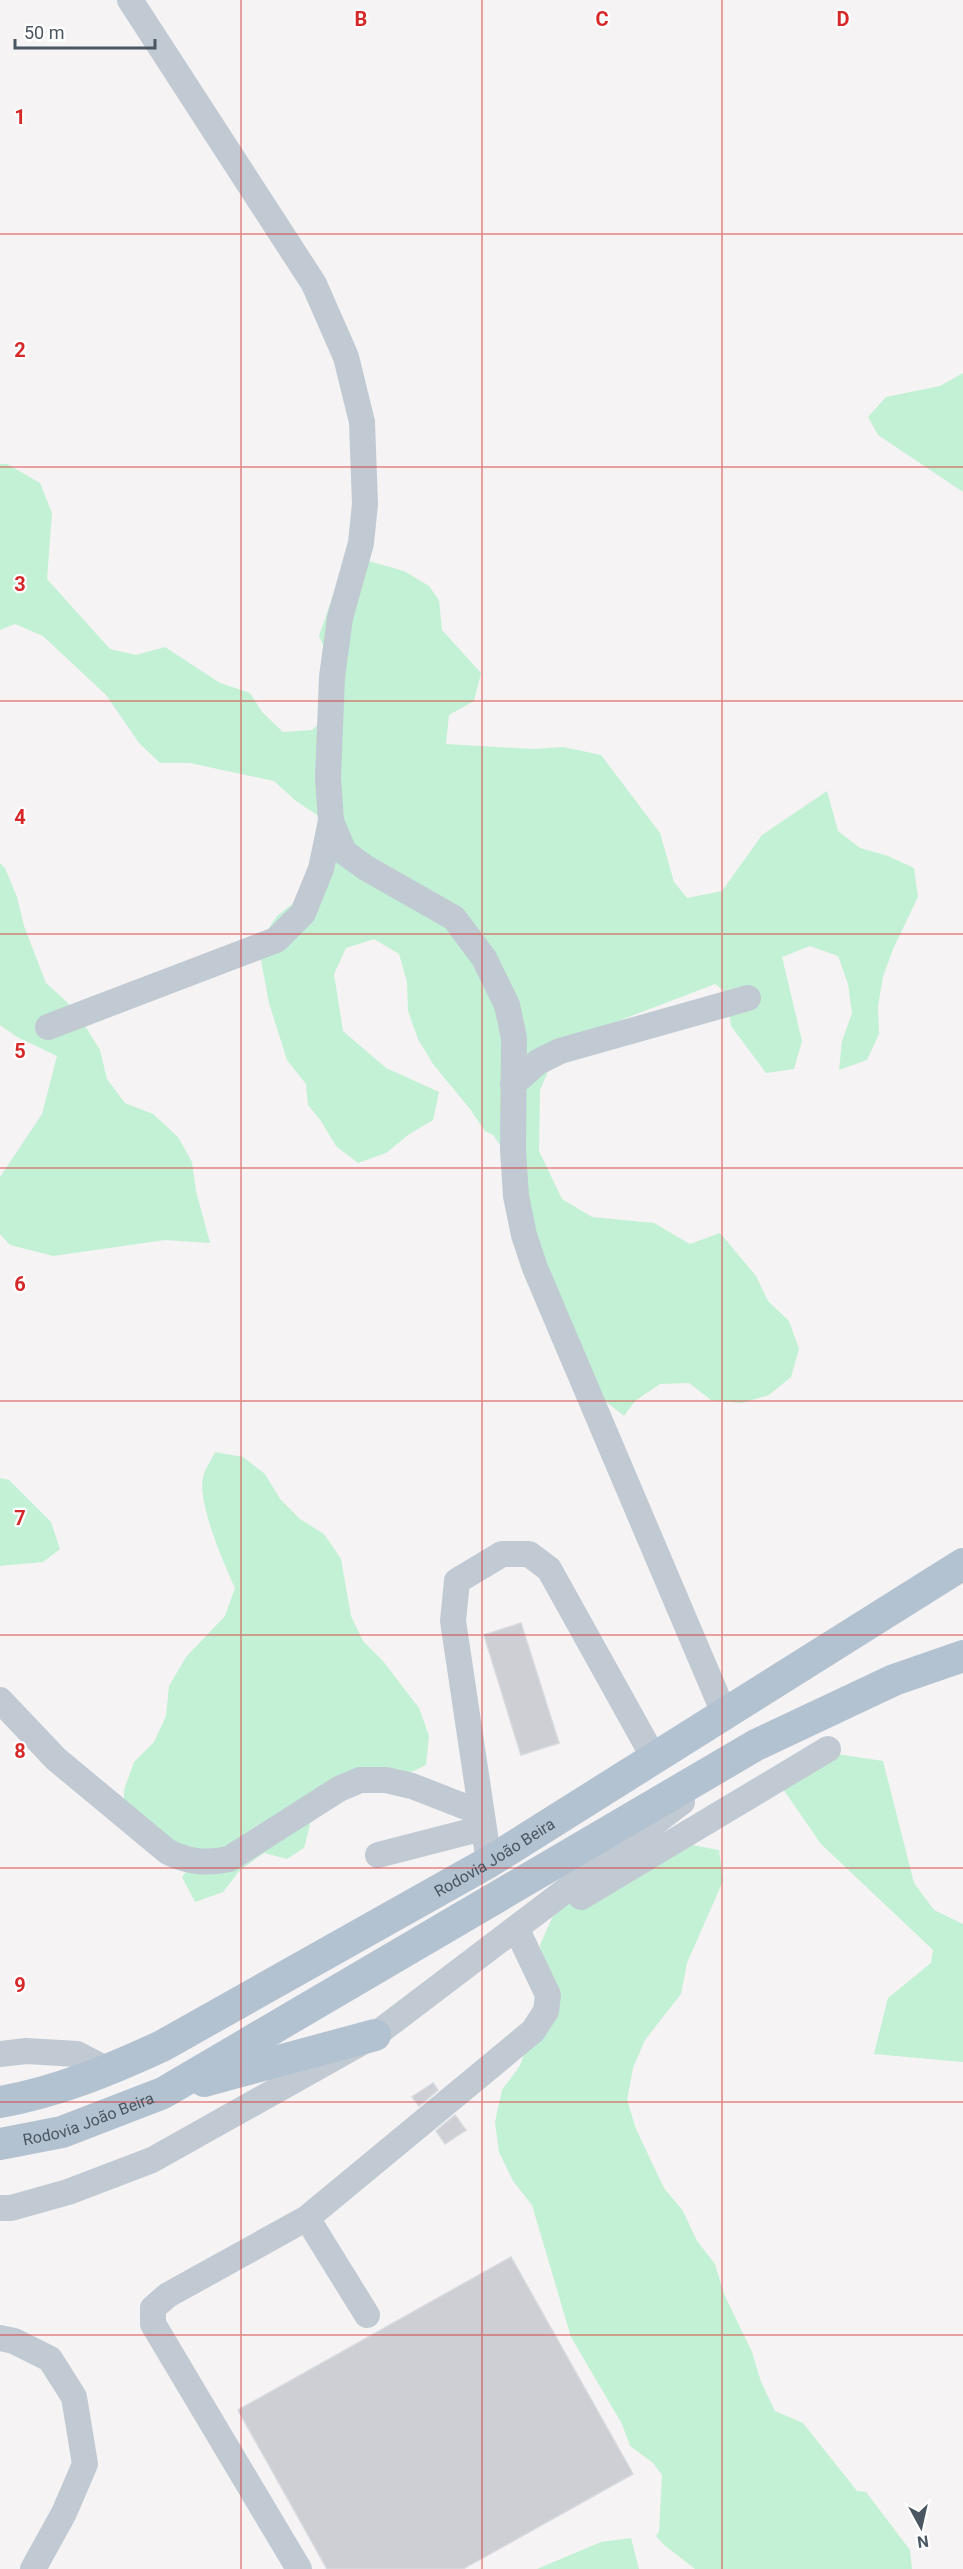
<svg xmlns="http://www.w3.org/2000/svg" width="963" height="2569" font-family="Roboto,sans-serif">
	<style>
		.green { fill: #c3f1d5 }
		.building { fill: #cdcfd5; stroke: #d7d9de; stroke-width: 1.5 }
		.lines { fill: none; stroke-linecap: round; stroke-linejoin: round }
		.minor { stroke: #c1cad2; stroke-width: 26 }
		.major { stroke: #b3c2d1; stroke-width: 32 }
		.grid { fill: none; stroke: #d62828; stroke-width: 1.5; stroke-opacity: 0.55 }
		.labels { text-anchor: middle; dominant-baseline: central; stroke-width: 4.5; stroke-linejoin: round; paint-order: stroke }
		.street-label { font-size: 16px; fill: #4a5661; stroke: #fff }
		.grid-label { font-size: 20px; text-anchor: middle; font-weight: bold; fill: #d62828; stroke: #fff; stroke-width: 4.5; stroke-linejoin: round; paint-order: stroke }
	</style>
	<rect width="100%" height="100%" fill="#f5f3f3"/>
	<path class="green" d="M963,373V492L878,435L868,417L886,397L940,386Z
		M0,464H7L40,483L52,513L47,579L110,649L136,655L165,647L220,683L250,693L262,712L283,732L312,730L334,709L326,652L319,636L347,555L404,571L429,586L439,600L442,630L481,673L474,701L449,715L446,744L534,749L563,747L601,755L660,833L674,882L687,898L722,891L762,835L827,791L838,831L860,848L888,856L914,868L918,897L893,949L883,977L878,1005L879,1034L867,1060L839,1070L842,1041L852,1013L848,984L838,956L810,946L782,957L802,1041L794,1069L766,1073L731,1026L727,997L722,989L715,984L579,1036L554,1057L540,1090L539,1151L562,1199L592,1217L654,1223L690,1244L720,1233L756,1276L768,1301L789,1321L799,1349L791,1377L769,1395L741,1403L711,1400L689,1383L660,1384L635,1401L624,1416L567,1371L508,1156L493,1135L485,1131L470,1109L433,1064L418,1039L408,1011L407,982L399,954L374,939L346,948L334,974L343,1031L386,1068L439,1092L433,1120L408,1135L386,1153L358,1163L336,1146L321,1121L308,1105L306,1084L287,1060L269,1003L258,944L277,916L300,898L316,873L320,817L296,801L274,781L190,763H160L139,743L106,695L43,636L15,624L0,630Z
		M0,863L5,868L17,897L24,926L46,983L67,1002L85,1026L100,1050L107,1079L125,1103L153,1114L178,1137L192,1162L196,1191L210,1243L165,1240L53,1256L10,1245L0,1234V1177L42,1114L57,1056L17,1037L0,1025Z
		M215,1452L243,1457L265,1474L280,1499L300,1519L324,1534L341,1559L351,1616L363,1641L383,1661L419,1708L429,1736L426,1765L401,1777L319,1790L304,1848L287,1859L264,1853L240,1870L223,1892L195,1902L182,1877L200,1855L124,1819V1790L134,1762L154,1742L166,1716L169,1686L186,1657L225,1616L235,1588C224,1564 197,1502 203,1477C205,1469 212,1459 215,1452Z
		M0,1478L9,1480L51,1522L60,1549L43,1562L0,1566Z
		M817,1751L883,1761L914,1883L934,1910L963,1924V2062L874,2054L888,1998L931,1963L933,1950L821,1844L774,1776Z
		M687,1844L719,1850L723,1881L687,1963L681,1994L645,2040L633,2068L627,2100L636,2129L664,2188L683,2211L697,2241L715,2264L724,2294L752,2352L761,2382L775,2411L803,2423L857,2491L866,2492L910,2550L912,2569H695L663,2544L656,2536L659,2532L662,2475L653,2463L630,2446L622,2424L571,2337L532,2205L513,2181L499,2152L495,2122L502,2090L519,2067L548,1995L540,1945L552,1918L570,1895Z
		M631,2538L639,2569H537L601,2542Z"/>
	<path class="building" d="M521,1623L559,1743L521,1755L484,1635Z
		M433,2083L438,2090L419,2106L412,2097Z
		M455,2115L466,2130L445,2144L436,2131Z
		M511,2257L633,2474L463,2569H327L238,2410Z"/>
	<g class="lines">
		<path class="minor" d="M130,0L314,284L346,357L362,422L365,504L361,543L340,618L332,677L328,778L331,821L344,852L366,868L454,918L484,958L507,1005L514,1038L513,1150L516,1196L524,1235L535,1268L724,1713
			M48,1027L276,940L303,913L321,869L331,821
			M513,1084L538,1062L560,1051L748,998
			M0,1700L56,1759L168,1852C189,1862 206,1864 229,1859L339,1789L360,1780H386L412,1786L481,1813
			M378,1855L483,1828
			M489,1862L453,1621L457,1581L502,1554H529L549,1569L654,1758
			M581,1897L828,1749
			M0,2054L26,2051L77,2054L108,2070
			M0,2208H11L68,2192L152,2160L375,2035L682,1802
			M307,2218L367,2315
			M0,2338L14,2341L50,2359L74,2397L85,2464L64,2513L33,2569
			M299,2569L153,2324V2308L168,2295L307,2218L533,2031L546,2011L548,1995L519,1934"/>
		<g class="major">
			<path d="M204,2081L375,2035"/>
			<path id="s1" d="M0,2102C57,2092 110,2070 162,2046L489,1862L963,1564"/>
			<path id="s2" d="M0,2144L62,2132L163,2093L756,1745L894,1680L963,1656"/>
		</g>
	</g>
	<path class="grid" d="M241,0V2569M482,0V2569M722,0V2569M0,234H963M0,467H963M0,701H963M0,934H963M0,1168H963M0,1401H963M0,1635H963M0,1868H963M0,2102H963M0,2335H963"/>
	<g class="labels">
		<g class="street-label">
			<text stroke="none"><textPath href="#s1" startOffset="554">Rodovia João Beira</textPath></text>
			<text stroke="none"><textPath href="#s2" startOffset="92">Rodovia João Beira</textPath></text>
		</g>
	</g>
	<g class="grid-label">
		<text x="361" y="26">B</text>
		<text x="602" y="26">C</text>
		<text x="843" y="26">D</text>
		<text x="20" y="124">1</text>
		<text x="20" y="357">2</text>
		<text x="20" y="591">3</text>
		<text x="20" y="824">4</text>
		<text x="20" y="1058">5</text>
		<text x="20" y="1291">6</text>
		<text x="20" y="1525">7</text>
		<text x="20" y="1758">8</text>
		<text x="20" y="1992">9</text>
	</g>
	<g transform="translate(921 2527) rotate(172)" stroke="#ffffff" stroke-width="4.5" paint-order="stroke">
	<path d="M0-4.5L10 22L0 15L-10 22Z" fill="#4a5661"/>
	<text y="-9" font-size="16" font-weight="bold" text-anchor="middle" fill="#4a5661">N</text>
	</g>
	<path d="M15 39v9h140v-9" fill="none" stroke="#4a5661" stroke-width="3"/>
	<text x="24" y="39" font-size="18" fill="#4a5661" stroke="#ffffff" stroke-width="4.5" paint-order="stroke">50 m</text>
</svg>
